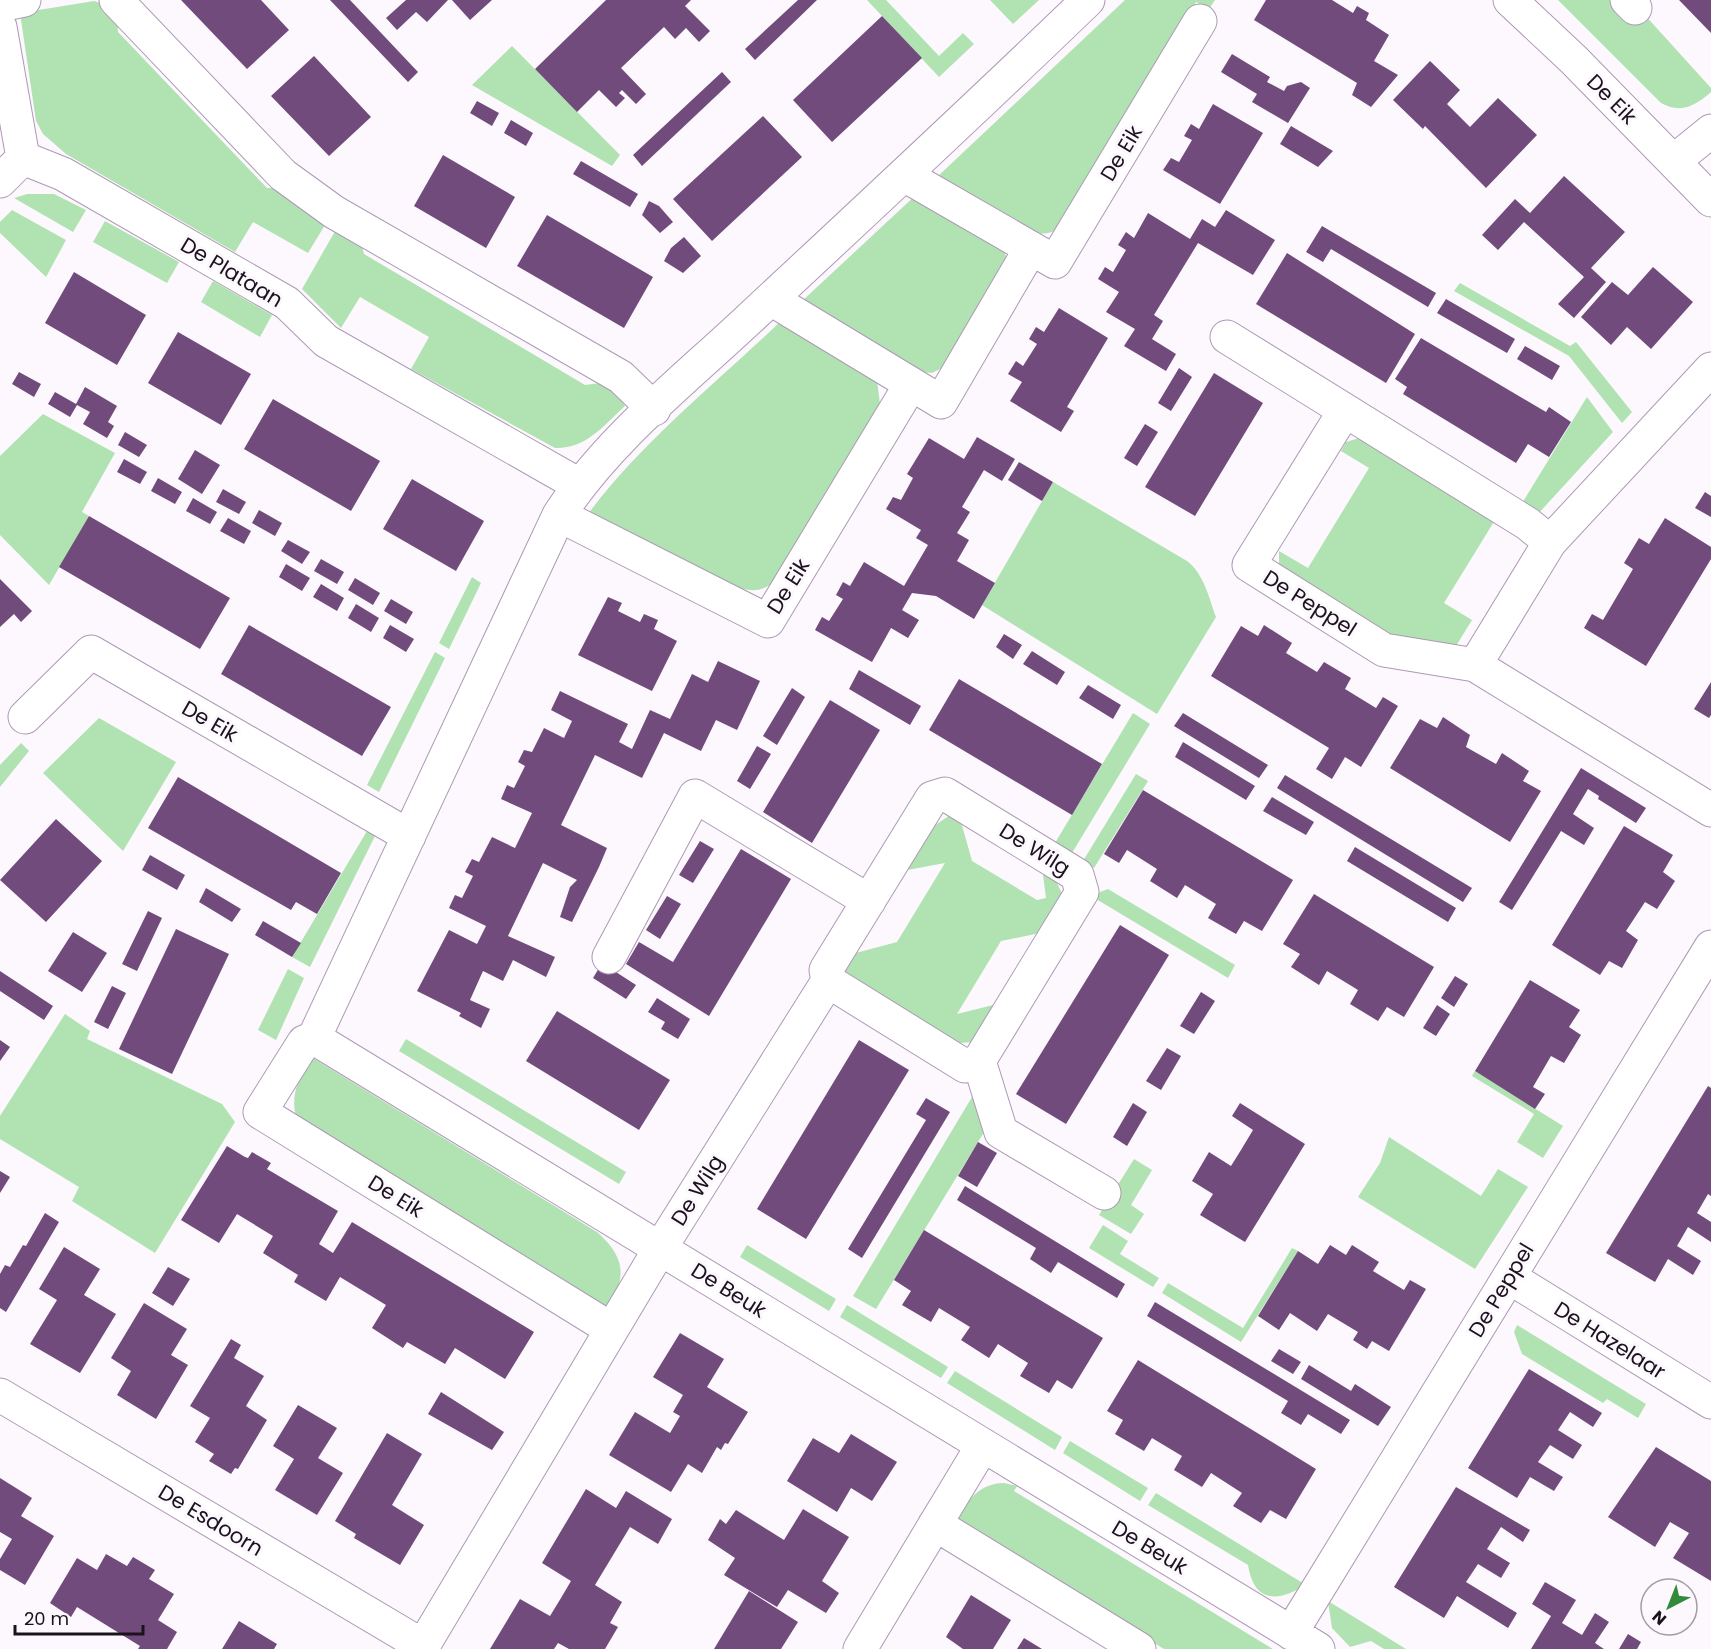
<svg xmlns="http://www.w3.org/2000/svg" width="1711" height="1649" font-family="Poppins,sans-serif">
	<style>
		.green { fill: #b0e3b1 }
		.building { fill: #714b7c }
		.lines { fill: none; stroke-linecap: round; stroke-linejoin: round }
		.minor-casing { stroke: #ae99b5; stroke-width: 35 }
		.minor { stroke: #fff; stroke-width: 33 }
		.labels { text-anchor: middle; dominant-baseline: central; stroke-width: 6; stroke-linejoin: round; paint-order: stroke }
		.street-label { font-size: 21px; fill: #1a121c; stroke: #fcf8fe }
	</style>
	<rect width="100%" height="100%" fill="#fcf8fe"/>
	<path class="green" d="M867,0H886L939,56L963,33L974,44L939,77Z
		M990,0H1039L1013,24Z
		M1125,0H1215L1209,9L1196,2L1066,222C1054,234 1045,236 1029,231L936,178Z
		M1558,0H1611L1643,13L1711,88V92C1695,106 1681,114 1661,103Z
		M94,1L107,5L117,16L118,32L267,188H281L328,220L308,253L253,222L235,252L66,154L43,134L36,121L20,13Z
		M512,46L620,155L612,166L472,85Z
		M918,193L1004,250L1007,260L942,368L932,373L920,372L801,302Z
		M27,194H54L86,210L73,232L14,198Z
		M12,210L66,240L46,277L0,233V222Z
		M105,221L179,262L167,283L93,242Z
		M338,226L360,238L364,254L585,385L608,382L625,406C603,426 586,449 555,448L411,369L429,337L360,297L341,328L302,289Z
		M213,281L272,315L260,337L201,302Z
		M1460,283L1570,346L1576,342L1632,412L1622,423L1569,356L1454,291Z
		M780,322L877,381L880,404L775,581C763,591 754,592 739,588L588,514C642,442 715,384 780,322Z
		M1587,397L1613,432L1537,515L1521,505Z
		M43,414L115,453L82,512L89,516L49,585L0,535V456Z
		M1359,438L1495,520L1444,603L1472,620L1453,651L1386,638L1279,568V551L1308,568L1369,468L1341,451L1346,442Z
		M1053,482L1187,561C1204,574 1209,598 1216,617L1157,714L982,605Z
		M472,577L481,583L449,649L439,643Z
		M435,652L445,658L379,792L367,785Z
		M1133,713L1150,724L1072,853L1055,843Z
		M99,718L176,762L123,851L43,773Z
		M21,743L29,751L0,787V765Z
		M1136,774L1148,781L1094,868L1083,861Z
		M950,815L960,818L972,861L1037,900L1046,898L1042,867L1053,874L1063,896L1045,932L1001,941L957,1014L1001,1003L975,1042L959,1043L841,971L852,954L897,942L945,863L902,871L934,826Z
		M367,831L375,836L310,967L292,957Z
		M1108,889L1235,965L1228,978L1096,899L1100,892Z
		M288,969L304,978L276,1040L258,1030Z
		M65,1014L90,1031L87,1039L222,1104L235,1122L155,1253L72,1201L79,1187L0,1139V1116Z
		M406,1039L626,1172L619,1184L399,1051Z
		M311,1057L597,1232C626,1258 627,1277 607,1310L296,1117C290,1092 300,1078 311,1057Z
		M1475,1071L1563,1126L1543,1158L1517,1142L1534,1114L1472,1076Z
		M975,1092L986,1129L876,1309L853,1296Z
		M1389,1137L1481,1196L1498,1169L1528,1187L1475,1269L1358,1197L1380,1163Z
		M1134,1159L1152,1170L1131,1205L1144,1214L1131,1234L1099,1215Z
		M1103,1225L1128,1241L1120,1254L1159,1278L1153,1287L1089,1248Z
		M747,1245L836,1299L829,1311L740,1257Z
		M1292,1248L1298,1251L1241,1342L1162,1293L1168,1283L1243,1328Z
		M847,1305L948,1367L941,1378L840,1317Z
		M1517,1325L1646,1404L1638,1418L1607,1399L1603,1403L1522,1354L1514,1332Z
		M955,1371L1062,1437L1055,1450L947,1383Z
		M1070,1441L1148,1488L1140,1501L1063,1453Z
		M1004,1483L1017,1486L1014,1491L1273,1649H1164L955,1522C968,1501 977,1484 1004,1483Z
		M1156,1493L1306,1585C1276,1603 1254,1602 1248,1565L1148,1505Z
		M1328,1601L1406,1649H1384L1371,1641L1350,1647L1332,1628Z"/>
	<path class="building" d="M181,0H261L289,30L247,69Z
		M330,0H350L418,72L408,82Z
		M406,0H448L427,22L416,12L397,30L386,18Z
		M452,0H492L470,20Z
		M606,0H691L685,6L710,31L699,42L686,28L675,39L664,27L621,68L646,94L636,104L622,90L619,93L625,98L616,107L599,90L577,112L535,69Z
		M798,0H817L755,60L745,49Z
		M1266,0H1332L1353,13L1357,6L1369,13L1366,20L1389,35L1374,61L1398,75L1371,107L1352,95L1357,83L1254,20Z
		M1679,0H1711V33Z
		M882,16L922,58L832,142L793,100Z
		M1232,54L1270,77L1267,82L1284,91L1287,86L1301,82L1310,88L1288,123L1252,102L1257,94L1221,72Z
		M314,56L371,117L329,156L271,96Z
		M1430,61L1460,90L1447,104L1470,127L1498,98L1537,135L1486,188L1425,126L1423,129L1393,100Z
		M722,72L731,82L642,166L633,155Z
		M477,101L499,113L492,126L470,113Z
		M1213,104L1263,133L1220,204L1163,170L1171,158L1179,162L1192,140L1184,136L1191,124L1199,129Z
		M763,116L802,157L712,241L673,199Z
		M511,120L533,133L526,146L504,133Z
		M1291,126L1333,151L1318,167L1280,144Z
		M443,155L515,197L486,248L414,206Z
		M581,161L638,194L630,207L573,174Z
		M1564,176L1625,232L1591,268L1606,282L1574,318L1558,304L1584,277L1524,222L1498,250L1482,235L1515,199L1530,213Z
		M649,201L659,206L673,222L660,233L642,215Z
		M1226,210L1275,240L1253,275L1198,243L1154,315L1163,321L1152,339L1176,354L1166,371L1124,346L1135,329L1106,312L1119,292L1098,279L1105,267L1113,272L1126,250L1118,245L1126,232L1134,238L1148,213L1190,239L1202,219L1215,227Z
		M547,215L653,277L624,328L517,266Z
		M1322,226L1436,293L1428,307L1331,249L1323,262L1306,252Z
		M684,237L701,256L683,273L664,261L671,248Z
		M1287,253L1415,334L1386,383L1256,304Z
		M1653,267L1693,302L1651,349L1627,327L1611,345L1581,317L1612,282L1628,295Z
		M74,272L146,315L117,365L45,323Z
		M1446,299L1515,339L1507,353L1437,313Z
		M1059,308L1108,338L1067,407L1074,411L1061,432L1010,401L1022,382L1008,374L1016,361L1023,366L1037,344L1029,339L1036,327L1044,332Z
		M178,332L251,374L221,425L148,383Z
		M1421,338L1546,412L1549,407L1571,422L1549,457L1528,444L1516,463L1403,394L1407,387L1395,379Z
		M1525,346L1560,366L1552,380L1517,359Z
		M1179,368L1192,377L1171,411L1158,403Z
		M19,372L41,384L34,397L12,384Z
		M1214,373L1263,403L1195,516L1145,487Z
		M85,387L117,406L108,422L114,426L107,438L83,424L90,412L77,405L70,417L48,404L55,392L76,404Z
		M273,399L380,461L351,511L244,449Z
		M1145,424L1158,432L1137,466L1124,458Z
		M125,432L147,445L139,457L118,445Z
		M977,437L1015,459L1002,481L984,470L962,507L970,512L957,533L969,540L957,561L995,583L974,619L936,596L912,593L902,610L919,620L908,638L891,628L872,662L815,630L822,617L829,621L843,599L836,595L843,582L850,586L864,562L904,586L928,545L916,538L921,530L886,509L893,497L901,500L913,478L907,474L929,438L964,459Z
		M195,450L220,465L202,494L178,479Z
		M124,459L147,472L140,484L117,472Z
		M1019,462L1053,482L1042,501L1008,480Z
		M158,478L182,492L175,504L151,491Z
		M412,479L484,521L456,571L383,529Z
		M223,489L246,502L239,514L216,502Z
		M1705,492L1711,496V517L1695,508Z
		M193,498L217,512L210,524L186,511Z
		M259,510L282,523L275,536L252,523Z
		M89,516L230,598L200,649L59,567Z
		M228,518L251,531L244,544L220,531Z
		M1665,518L1711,547V559L1646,666L1584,628L1592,614L1603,620L1633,569L1624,563L1639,538L1649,544Z
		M288,540L310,552L302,564L281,551Z
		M321,559L344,572L337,584L314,571Z
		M286,564L310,578L302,591L279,577Z
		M355,578L380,593L373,605L348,590Z
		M0,579L32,611L21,622L14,614L0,627Z
		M321,584L344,598L337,611L313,597Z
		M608,597L622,603L618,611L640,622L644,614L658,620L654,629L677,641L652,691L578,655Z
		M391,599L413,612L406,624L384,611Z
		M356,604L379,618L371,632L348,618Z
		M249,625L391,707L362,756L221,674Z
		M390,625L414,639L406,652L383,638Z
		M1264,625L1292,643L1286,653L1317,672L1324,662L1351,678L1345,689L1376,708L1383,697L1398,706L1361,767L1345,757L1332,779L1316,769L1329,748L1211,676L1241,626L1258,636Z
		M1004,634L1022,645L1013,659L996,647Z
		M1032,651L1065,672L1057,685L1023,664Z
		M718,661L760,681L737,730L716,720L701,751L664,733L642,778L595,755L561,825L607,848L599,867L572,922L560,917L570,887L577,880L543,863L508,936L555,957L546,977L513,960L503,981L483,971L470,1000L490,1009L481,1028L459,1016L461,1013L417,991L449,930L477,944L486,926L449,908L455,895L462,898L473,876L465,872L472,859L479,862L492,837L515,848L532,813L501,799L507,785L514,788L525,766L518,762L524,750L532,752L544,728L564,738L572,721L551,710L560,691L628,724L619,742L632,749L650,710L670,719L692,674L708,682Z
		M859,670L921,706L910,725L849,689Z
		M959,679L1102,764L1072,815L929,730Z
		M1711,682V715L1709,718L1694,709Z
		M1088,685L1121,705L1113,719L1079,698Z
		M792,688L805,697L777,745L763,736Z
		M830,700L880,730L812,843L763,812Z
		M1183,713L1268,765L1259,778L1174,726Z
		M1443,717L1470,735L1466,747L1496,764L1502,753L1529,771L1523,781L1541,791L1510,842L1390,768L1420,719L1437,728Z
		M1183,742L1255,786L1246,800L1175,757Z
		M757,746L771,754L750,789L737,781Z
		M1581,768L1646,808L1636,823L1598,799L1599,796L1588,789L1573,814L1594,828L1584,845L1561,831L1512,910L1499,902Z
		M1285,775L1472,888L1463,902L1277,788Z
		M178,777L341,873L317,914L296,902L291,910L148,828Z
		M1143,790L1293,880L1262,931L1244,921L1236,934L1208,918L1216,904L1185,885L1177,898L1150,881L1157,869L1127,850L1119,863L1104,854Z
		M1272,797L1314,822L1306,835L1263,811Z
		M56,819L102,861L46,922L0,880Z
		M1624,826L1673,855L1663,872L1675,881L1657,909L1645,902L1626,931L1638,940L1622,968L1609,961L1600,975L1552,945Z
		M700,841L714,849L693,883L679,875Z
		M1355,847L1456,908L1448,922L1347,861Z
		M741,849L791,879L709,1016L626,964L639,942L673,962Z
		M150,855L185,875L177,890L142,870Z
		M206,888L241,909L232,922L199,902Z
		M1314,894L1434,967L1404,1017L1387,1007L1378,1021L1350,1004L1358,990L1327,971L1319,985L1291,967L1300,954L1283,944Z
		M667,896L681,904L660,939L646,930Z
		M148,911L162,918L137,971L122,964Z
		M263,921L301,943L292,957L255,935Z
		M1120,925L1169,955L1066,1124L1016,1094Z
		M176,929L229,954L172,1074L119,1049Z
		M73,932L107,953L82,992L48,971Z
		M602,963L636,985L626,999L593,978Z
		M0,971L53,1006L44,1020L0,991Z
		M1455,976L1468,984L1454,1007L1441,998Z
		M1530,980L1580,1010L1569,1027L1581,1035L1564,1063L1551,1056L1533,1087L1545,1094L1535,1109L1475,1071Z
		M112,986L126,993L108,1029L94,1022Z
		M1201,992L1215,1001L1194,1034L1180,1026Z
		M657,998L690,1019L678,1039L661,1029L665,1022L648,1012Z
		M1437,1005L1450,1014L1436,1036L1423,1028Z
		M557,1011L670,1080L639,1130L526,1061Z
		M0,1040L10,1047L0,1061Z
		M859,1040L909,1070L806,1239L757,1209Z
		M1167,1048L1181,1056L1161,1090L1146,1081Z
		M1708,1086L1711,1088V1196L1708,1194L1697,1213L1711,1222V1242L1688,1227L1677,1246L1701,1261L1693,1275L1668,1259L1655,1282L1606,1253Z
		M926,1098L950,1112L862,1258L848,1249L926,1120L916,1114Z
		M1133,1103L1147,1112L1127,1146L1113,1137Z
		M1240,1103L1305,1144L1245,1242L1200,1215L1213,1194L1192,1181L1209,1152L1231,1166L1241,1150L1253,1130L1232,1116Z
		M978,1142L997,1153L977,1187L958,1176Z
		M227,1146L245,1157L248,1158L252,1152L271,1163L267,1169L338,1211L319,1244L333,1253L352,1222L534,1332L505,1379L455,1348L445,1364L407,1342L403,1348L372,1328L386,1305L340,1277L326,1301L294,1282L298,1275L263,1253L273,1236L237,1214L219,1243L181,1220Z
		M0,1171L10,1177L0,1193Z
		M965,1186L1125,1284L1117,1298L1058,1262L1051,1273L1030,1259L1036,1248L957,1200Z
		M45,1213L59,1222L6,1312L0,1308V1274L5,1265L10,1267L23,1245L26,1246Z
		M924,1230L1103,1338L1072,1389L1057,1380L1049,1393L1020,1376L1028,1363L998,1344L989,1358L961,1340L970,1327L939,1308L931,1322L902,1305L911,1291L894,1280Z
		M1330,1245L1346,1255L1352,1245L1379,1262L1373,1271L1404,1290L1410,1280L1426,1289L1389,1351L1372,1341L1367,1349L1353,1340L1358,1332L1328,1314L1317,1331L1290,1313L1279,1330L1258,1316L1298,1251L1318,1264Z
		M64,1247L100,1269L84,1295L116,1314L80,1373L30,1344L57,1300L39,1289Z
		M168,1267L190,1279L173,1306L152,1293Z
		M1155,1302L1350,1420L1341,1434L1308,1414L1301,1425L1281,1413L1288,1401L1147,1316Z
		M144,1303L187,1329L171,1355L188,1365L156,1419L117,1395L131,1371L111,1358Z
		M680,1333L724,1359L707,1387L748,1412L728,1444L725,1443L721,1450L717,1447L702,1473L688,1464L671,1492L609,1455L635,1412L670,1433L680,1416L673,1412L683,1395L653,1377Z
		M231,1339L241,1345L234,1358L264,1376L246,1406L267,1420L238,1469L235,1468L231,1474L209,1461L214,1454L195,1442L210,1418L190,1406Z
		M1279,1349L1301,1362L1293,1374L1271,1361Z
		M1138,1360L1316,1469L1286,1519L1270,1510L1261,1523L1233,1506L1242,1493L1211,1473L1202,1487L1174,1470L1182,1456L1152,1438L1144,1451L1115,1434L1123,1420L1107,1411Z
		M1309,1365L1351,1391L1355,1384L1391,1407L1378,1426L1301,1379Z
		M1529,1369L1602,1413L1593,1427L1570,1412L1558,1430L1582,1445L1573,1459L1550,1445L1538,1462L1563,1477L1554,1491L1530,1477L1517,1498L1468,1468Z
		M441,1392L504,1432L492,1450L428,1414Z
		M298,1405L337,1428L318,1458L343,1473L317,1515L275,1490L294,1459L273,1446Z
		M387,1433L422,1454L392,1505L424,1525L400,1565L354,1538L356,1534L335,1521Z
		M851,1434L897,1462L872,1501L851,1488L837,1512L787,1481L813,1438L839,1453Z
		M1656,1447L1711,1481V1581L1673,1558L1689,1533L1670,1522L1655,1547L1608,1517Z
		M0,1478L32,1498L21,1516L54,1536L25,1585L0,1570V1559L12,1539L0,1532Z
		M1456,1487L1530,1530L1523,1542L1501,1527L1487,1549L1510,1563L1501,1578L1478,1564L1466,1582L1517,1613L1508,1628L1457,1596L1444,1618L1394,1587Z
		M586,1489L616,1508L626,1491L672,1519L658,1544L630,1527L595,1585L622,1602L610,1623L618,1627L605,1649H569L558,1643L554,1649H490L520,1599L550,1616L561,1598L571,1581L542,1563Z
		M803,1509L849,1537L822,1581L839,1593L826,1613L788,1590L777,1607L724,1575L735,1558L708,1540L720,1519L726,1524L736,1510L784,1540Z
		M106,1554L127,1566L133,1557L155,1570L149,1579L174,1594L158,1620L177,1632L167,1649H138L140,1646L77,1607L71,1617L50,1603L77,1558L97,1570Z
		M1545,1582L1576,1600L1562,1623L1582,1635L1595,1613L1609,1622L1595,1643L1604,1649H1531L1551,1616L1532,1604Z
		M749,1591L798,1622L781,1649H714Z
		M971,1595L1011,1620L993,1649H963L946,1637Z
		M239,1621L277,1644L274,1649H222Z
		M1628,1634L1641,1642L1637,1649H1619Z
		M1024,1638L1042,1649H1017Z"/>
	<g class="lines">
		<defs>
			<path id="minor" d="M116,0L283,175L334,212L621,377L654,409
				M1088,0C976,108 862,214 748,320C683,381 608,440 559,515L314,1038L1318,1649
				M1510,0L1574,60L1711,200
				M1627,0L1635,8
				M0,5L24,0
				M0,27L23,158
				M23,158L63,174L287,303L326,341L579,485
				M1674,161L1711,131
				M906,176L1055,262L1200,21
				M0,181L23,158
				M771,299L941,402L1031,248
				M1227,337L1528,524L1550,542
				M1344,412L1249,565L1384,650L1475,665L1711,810
				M559,515L768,621L911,384
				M1475,665L1550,542L1711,369
				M25,717L91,652L409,836
				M609,957L695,796L869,901
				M314,1038L304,1042L260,1112L611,1329
				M979,1061L1001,1132L1104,1193
				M1509,1277L1711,1402
				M0,1395L423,1646L661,1247L828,981L826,970L932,798L945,794L1077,875L1082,892L979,1061L965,1066L828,981
				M935,1524L1139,1649
				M1291,1633L1711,947
				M860,1649L983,1445"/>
		</defs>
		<use href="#minor" class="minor-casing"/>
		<use href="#minor" class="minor"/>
	</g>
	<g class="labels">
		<g class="street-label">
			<text transform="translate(1612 99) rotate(45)">De Eik</text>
			<text transform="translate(1121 153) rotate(-59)">De Eik</text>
			<text transform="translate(232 272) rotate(31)">De Plataan</text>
			<text transform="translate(788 586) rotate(-58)">De Eik</text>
			<text transform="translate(1310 603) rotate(32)">De Peppel</text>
			<text transform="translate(210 721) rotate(30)">De Eik</text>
			<text transform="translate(1035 849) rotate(32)">De Wilg</text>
			<text transform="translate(697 1190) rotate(-58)">De Wilg</text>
			<text transform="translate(396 1196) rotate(32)">De Eik</text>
			<text transform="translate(729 1290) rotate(32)">De Beuk</text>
			<text transform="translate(1501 1290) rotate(-59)">De Peppel</text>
			<text transform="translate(1610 1340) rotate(32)">De Hazelaar</text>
			<text transform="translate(211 1520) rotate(31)">De Esdoorn</text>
			<text transform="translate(1150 1547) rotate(31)">De Beuk</text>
		</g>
	</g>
	<g transform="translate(1669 1607) rotate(222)"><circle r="28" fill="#fcf8fe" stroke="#a29ca4" stroke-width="1.5"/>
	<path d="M0-4.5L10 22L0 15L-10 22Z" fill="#318b3b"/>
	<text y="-9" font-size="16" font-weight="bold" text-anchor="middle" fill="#1a121c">N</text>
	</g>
	<path d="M15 1625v9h128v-9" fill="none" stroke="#1a121c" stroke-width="3"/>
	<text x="24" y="1625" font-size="18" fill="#1a121c" stroke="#fcf8fe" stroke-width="4.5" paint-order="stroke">20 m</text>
</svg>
